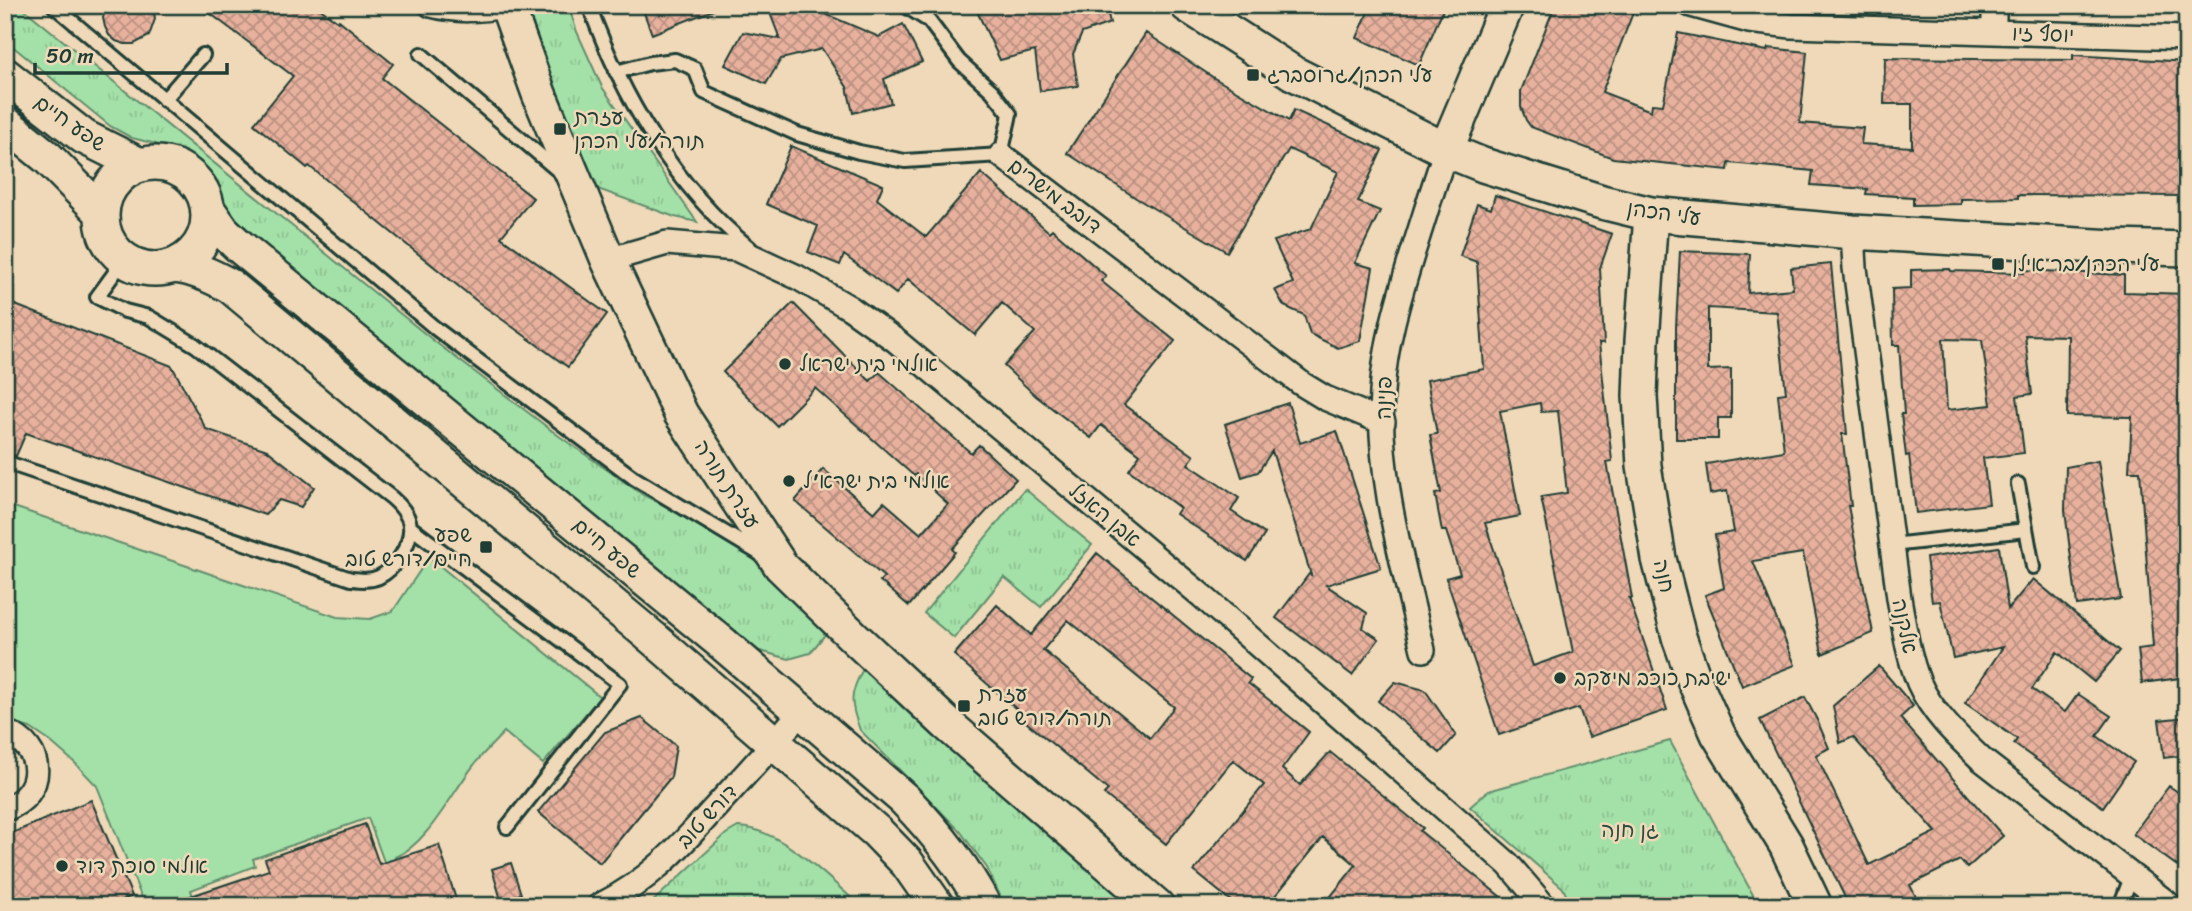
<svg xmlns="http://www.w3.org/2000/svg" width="2192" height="911" font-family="Sriracha,'Playpen Sans Hebrew',sans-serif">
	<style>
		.grass { fill: #a4e1a8; stroke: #628f6e; stroke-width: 2 }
		.park { fill: url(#park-tufts); stroke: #628f6e; stroke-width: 2 }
		.building { fill: url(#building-cross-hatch); stroke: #1f3d34; stroke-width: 2; fill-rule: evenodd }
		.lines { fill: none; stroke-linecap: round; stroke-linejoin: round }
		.lane-casing { stroke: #1f3d34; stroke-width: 18 }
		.street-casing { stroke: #1f3d34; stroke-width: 28 }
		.secondary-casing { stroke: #1f3d34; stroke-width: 38 }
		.lane { stroke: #efd9b8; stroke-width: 12 }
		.street { stroke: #efd9b8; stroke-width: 23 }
		.secondary { stroke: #efd9b8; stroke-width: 33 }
		.poi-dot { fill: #1f3d34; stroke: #efd9b8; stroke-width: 2.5 }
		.labels { text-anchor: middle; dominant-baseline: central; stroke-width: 5; stroke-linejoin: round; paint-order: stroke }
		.street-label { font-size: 21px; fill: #1f3d34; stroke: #efd9b8 }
		.poi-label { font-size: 21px; fill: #1f3d34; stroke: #efd9b8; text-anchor: start }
		.park-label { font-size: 21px; fill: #2c4d40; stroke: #efd9b8 }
	</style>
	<defs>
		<pattern id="park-tufts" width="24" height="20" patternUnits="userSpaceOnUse" patternTransform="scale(1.75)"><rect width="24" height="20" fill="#a4e1a8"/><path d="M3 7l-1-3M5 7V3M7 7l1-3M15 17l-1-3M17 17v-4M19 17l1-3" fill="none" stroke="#8dc291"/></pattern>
		<pattern id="building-cross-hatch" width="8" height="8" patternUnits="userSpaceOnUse" patternTransform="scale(1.75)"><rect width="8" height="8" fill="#e8b19d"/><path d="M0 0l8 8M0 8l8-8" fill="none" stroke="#bb9181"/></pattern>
	</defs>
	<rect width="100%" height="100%" fill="#efd9b8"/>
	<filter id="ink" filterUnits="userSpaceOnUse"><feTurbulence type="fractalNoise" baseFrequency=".0143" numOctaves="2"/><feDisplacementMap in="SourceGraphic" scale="14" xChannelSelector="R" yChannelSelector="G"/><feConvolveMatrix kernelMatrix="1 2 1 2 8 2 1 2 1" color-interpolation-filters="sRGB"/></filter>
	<g filter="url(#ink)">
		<path class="grass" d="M5,504L337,617L370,619L393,611L429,557L600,697L543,764L504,732C494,743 483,753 474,765C453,791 427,845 395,857L397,863L386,867L368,818L253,859L255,866L191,890L196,906H145L97,786L75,763L51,742L30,728L5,721Z"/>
		<path class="park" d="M5,5H19L434,341L559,436L643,495L734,540L828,631L810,653L789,659L749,648L250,241L227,211L220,189L203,168L156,144L132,138L110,126L5,40Z
			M520,5H568L577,32L602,87L697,222L675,217L595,188Z
			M1025,489L1092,545L1041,607L1004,577L954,638L924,613Z
			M863,669L1134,906H1005L987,868L960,831L860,730C850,704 849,694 863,669Z
			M1670,741L1759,906H1571L1563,888L1470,807L1488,791Z
			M738,827C780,828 829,878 860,906H648L726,834Z"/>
		<path class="building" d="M106,5H153L155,19L149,36L134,44H125L116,41L109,35L105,27L103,18Z
			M199,5H315L338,22L339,20L393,64L382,78L533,198L501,237L607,314L568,367L478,302L309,166L307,168L254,124L293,76Z
			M641,5H721V7L652,34Z
			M767,5H821L823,13L879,37L903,24L922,62L884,79L891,103L853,113L847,87L822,49L781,59L766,84L725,65L743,32L780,39Z
			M974,5H1106L1110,23L1082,33L1073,54L1078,86L1040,91L1035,51L1000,60Z
			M1371,5H1445L1419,65L1357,38Z
			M1555,5H1636L1602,92L1651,111L1652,104L1663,105L1678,33L1767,51L1768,48L1807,52L1800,123L1863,128L1861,144L1912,147V104H1884L1885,58L2073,60V55L2187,62V196L2018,195V198L1961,199V204L1913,205V197L1866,194L1867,189L1811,185L1813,171L1729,163L1728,170L1613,158L1531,127L1526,120L1521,107V91Z
			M1146,33L1214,78L1289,121L1294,110L1382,150L1358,202L1380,211L1355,263L1373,268L1360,341L1338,348L1310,334L1304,315L1284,306L1275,290L1293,283L1274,241L1311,229L1338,172L1289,149L1227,252L1136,198L1067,153Z
			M791,146L883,185L877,199L926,237L981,173L1049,232L1052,229L1106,276L1101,281L1175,341L1124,405L1194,456L1188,464L1239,498L1231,511L1265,534L1247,561L1176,514L1180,508L1129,470L1140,454L1101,425L1091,438L1036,396L1004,366L1035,332L1002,303L975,335L908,279L896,294L844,255L840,265L808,252L818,226L766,204Z
			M1495,195L1612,234L1600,268L1604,343H1599L1612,461L1607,462L1632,598H1629L1667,710L1589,737L1579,708L1499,735L1446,578L1460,574L1446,531H1442L1435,494L1441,493L1430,435L1437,434L1427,380L1484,369L1477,262L1460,256L1477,204L1491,209ZM1540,403L1541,412L1558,411L1567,493L1541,497L1573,652L1533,666L1485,523L1520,516L1500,411Z
			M1680,251L1750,254L1748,293L1793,289L1791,268L1831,264L1847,434H1842L1851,506H1848L1873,633L1822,654L1803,553L1753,561L1795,665L1742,686L1705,595L1724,588L1715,535L1734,532L1727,491L1710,494L1706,464L1784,451L1778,394L1786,393L1777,312L1708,308V370L1731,369V418H1718V439H1676V327Z
			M1950,269L1951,271L2024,273V270L2124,275V292L2187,294V677L2142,683L2138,649L2153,647L2140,471H2129L2132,417L2067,416L2068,336L2025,335L2032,394L2017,396L2024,453L1983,458L1989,504L1916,513L1909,455L1906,456L1901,414H1904L1899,345H1893L1892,289L1911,288V270ZM1943,339L1982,340L1991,405L1947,410Z
			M5,301L172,366L206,429L267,450L314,487L301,507L279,500L265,515L26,433L16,456L5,453Z
			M793,303L870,381L879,372L971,453L979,445L1016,479L952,549L955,552L909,606L880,581L884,577L795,501L823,469L874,513L884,502L921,534L948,504L916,474L914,476L815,388L777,426L723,372Z
			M1288,403L1300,443L1337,431L1381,568L1326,585L1367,613L1363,628L1379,639L1352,675L1276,618L1309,574L1311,575L1272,451L1258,472L1242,477L1225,424Z
			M2098,461L2121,599L2077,605L2065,511L2066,467Z
			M1999,547L2008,609L2033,579L2120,651L2094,682L2057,652L2032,689L2065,712L2078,694L2111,716L2097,736L2134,762L2103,807L2014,744L2017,739L1965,703L2003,647L1953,658L1940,601L1932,602L1926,558Z
			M1097,553L1251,679L1248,683L1309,732L1282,769L1300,785L1330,752L1423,828L1420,831L1512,906H1323L1356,865L1323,837L1267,906H1237L1194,871L1264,785L1233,760L1166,844L1104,794L1108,790L1020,717L1022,714L954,655L997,605L1031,635ZM1068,620L1174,707L1150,738L1043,650Z
			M1879,666L1913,706L1900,718L2003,836L1967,868L1960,860L1910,885L1917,899L1902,906H1849L1760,720L1805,697L1817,720L1829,748L1816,755L1869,865L1936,832L1853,737L1840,743L1833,706Z
			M1395,682L1425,690L1456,735L1440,753L1378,701Z
			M2187,717V755L2164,758L2159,720Z
			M642,718L676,746L671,777L600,863L538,812L605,732Z
			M2169,786L2187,798V873L2133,834Z
			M91,800L132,896L110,906H5V836Z
			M365,824L379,864L439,845L458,906H174L173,902L269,870L265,859Z
			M511,863L521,894L501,900L492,869Z"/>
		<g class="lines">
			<defs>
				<path id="lane" d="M53,5L435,328L634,478L762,555
					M589,5C622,97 674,186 750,248
					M421,54L562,174
					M616,72L650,63L675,60L695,69L704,92L797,134L859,152L905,161L1001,155L1010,114L992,91L959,61L929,21L904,5
					M164,100L203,55
					M5,462L351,579C361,580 370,581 379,577C395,569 412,544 410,526C409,514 400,505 392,498L195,345L149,317L125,311L97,297L124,260
					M2018,484L2033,567
					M410,527L620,684L507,827
					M1892,545L2026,530
					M2120,906L2132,875"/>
				<path id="street" d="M431,5C457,12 480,10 507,6
					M1691,5L1749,21L1791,26L2187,38
					M1994,5V32
					M1001,155L1302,384L1325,398L1383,422
					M1853,232L1855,268L1899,598C1904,626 1908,656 1919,683C1932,713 1958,737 1981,759L2171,906
					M608,260L667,243L736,249L797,277L850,308L895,340L1202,596L1508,864L1544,906
					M1423,650C1404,567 1377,478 1382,392C1385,343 1399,298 1413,252C1424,218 1434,184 1446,150
					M5,732C46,746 46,795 5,809
					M599,906C652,880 683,843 722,800C749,771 776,741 802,711"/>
				<path id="secondary" d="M507,5L539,94L608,260L681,414L781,566L856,639L947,724L1157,906
					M1187,5L1293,73L1446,150L1483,165L1602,202L1651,214L1853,232L2114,247L2187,249
					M5,75L84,137L140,165
					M5,123L48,158L102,213
					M1446,150L1507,5
					M102 216a53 53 0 1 1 106 0a53 53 0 1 1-106 0Z
					M209,211L223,231L238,245L722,643L904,799C935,831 963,865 984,906
					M1651,214L1642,341L1640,396L1644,466L1659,559L1679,637L1695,682L1718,734L1786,845L1815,906
					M175,266C195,268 212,276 230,286L654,639L877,832L907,863L937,906"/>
			</defs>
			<use href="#lane" class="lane-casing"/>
			<use href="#street" class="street-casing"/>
			<use href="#secondary" class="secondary-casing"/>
			<use href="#lane" class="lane"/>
			<use href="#street" class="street"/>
			<use href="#secondary" class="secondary"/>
		</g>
	</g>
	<g class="poi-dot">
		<rect x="1246" y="68" width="14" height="14" rx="3.5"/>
		<rect x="553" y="122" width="14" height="14" rx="3.5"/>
		<rect x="1991" y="257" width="14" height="14" rx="3.5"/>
		<circle cx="785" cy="364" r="7"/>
		<circle cx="789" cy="481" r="7"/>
		<rect x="479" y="540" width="14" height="14" rx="3.5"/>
		<circle cx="1560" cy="678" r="7"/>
		<rect x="957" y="699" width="14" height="14" rx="3.5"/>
		<circle cx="62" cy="866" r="7"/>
	</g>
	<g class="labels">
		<g class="street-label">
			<text transform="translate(2043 34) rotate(2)">יוסף זיו</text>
			<text transform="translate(70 123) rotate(35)">שפע חיים</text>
			<text transform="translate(1055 196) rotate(37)">דובב מישרים</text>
			<text transform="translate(1664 213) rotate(8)">עלי הכהן</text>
			<text transform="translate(1384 398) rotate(-89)">פנינה</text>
			<text transform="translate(727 484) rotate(57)">עזרת תורה</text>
			<text transform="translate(1105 515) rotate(40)">אבן האזל</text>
			<text transform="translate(607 548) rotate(40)">שפע חיים</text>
			<text transform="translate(1664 576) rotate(77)">חנה</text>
			<text transform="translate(1905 626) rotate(78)">אלקנה</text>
			<text transform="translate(707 816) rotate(-47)">דורש טוב</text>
		</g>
		<g class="poi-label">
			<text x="1267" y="75">עלי הכהן/גרוסברג</text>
			<text x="574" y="117">עזרת<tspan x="574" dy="24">תורה/עלי הכהן</tspan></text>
			<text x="2012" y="264">עלי הכהן/בר אילן</text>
			<text x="799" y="364">אולמי בית ישראל</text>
			<text x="803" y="481">אולמי בית ישרא'ל</text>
			<text x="472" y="535" text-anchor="end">שפע<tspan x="472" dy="24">חיים/דורש טוב</tspan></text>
			<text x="1574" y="678">ישיבת כוכב מיעקב</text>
			<text x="978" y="694">עזרת<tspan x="978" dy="24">תורה/דורש טוב</tspan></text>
			<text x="76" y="866">אולמי סוכת דוד</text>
		</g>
		<g class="park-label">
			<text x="1630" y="830">גן חנה</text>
		</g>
	</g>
	<rect width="2192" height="911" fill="none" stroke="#efd9b8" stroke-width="28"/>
	<rect x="14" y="14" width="2164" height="883" fill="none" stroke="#1f3d34" stroke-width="2.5" filter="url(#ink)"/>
	<path d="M35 63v10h192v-10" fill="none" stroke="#1f3d34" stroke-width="3.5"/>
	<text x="46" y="63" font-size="21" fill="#1f3d34" stroke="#efd9b8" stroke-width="5" paint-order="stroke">50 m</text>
</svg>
